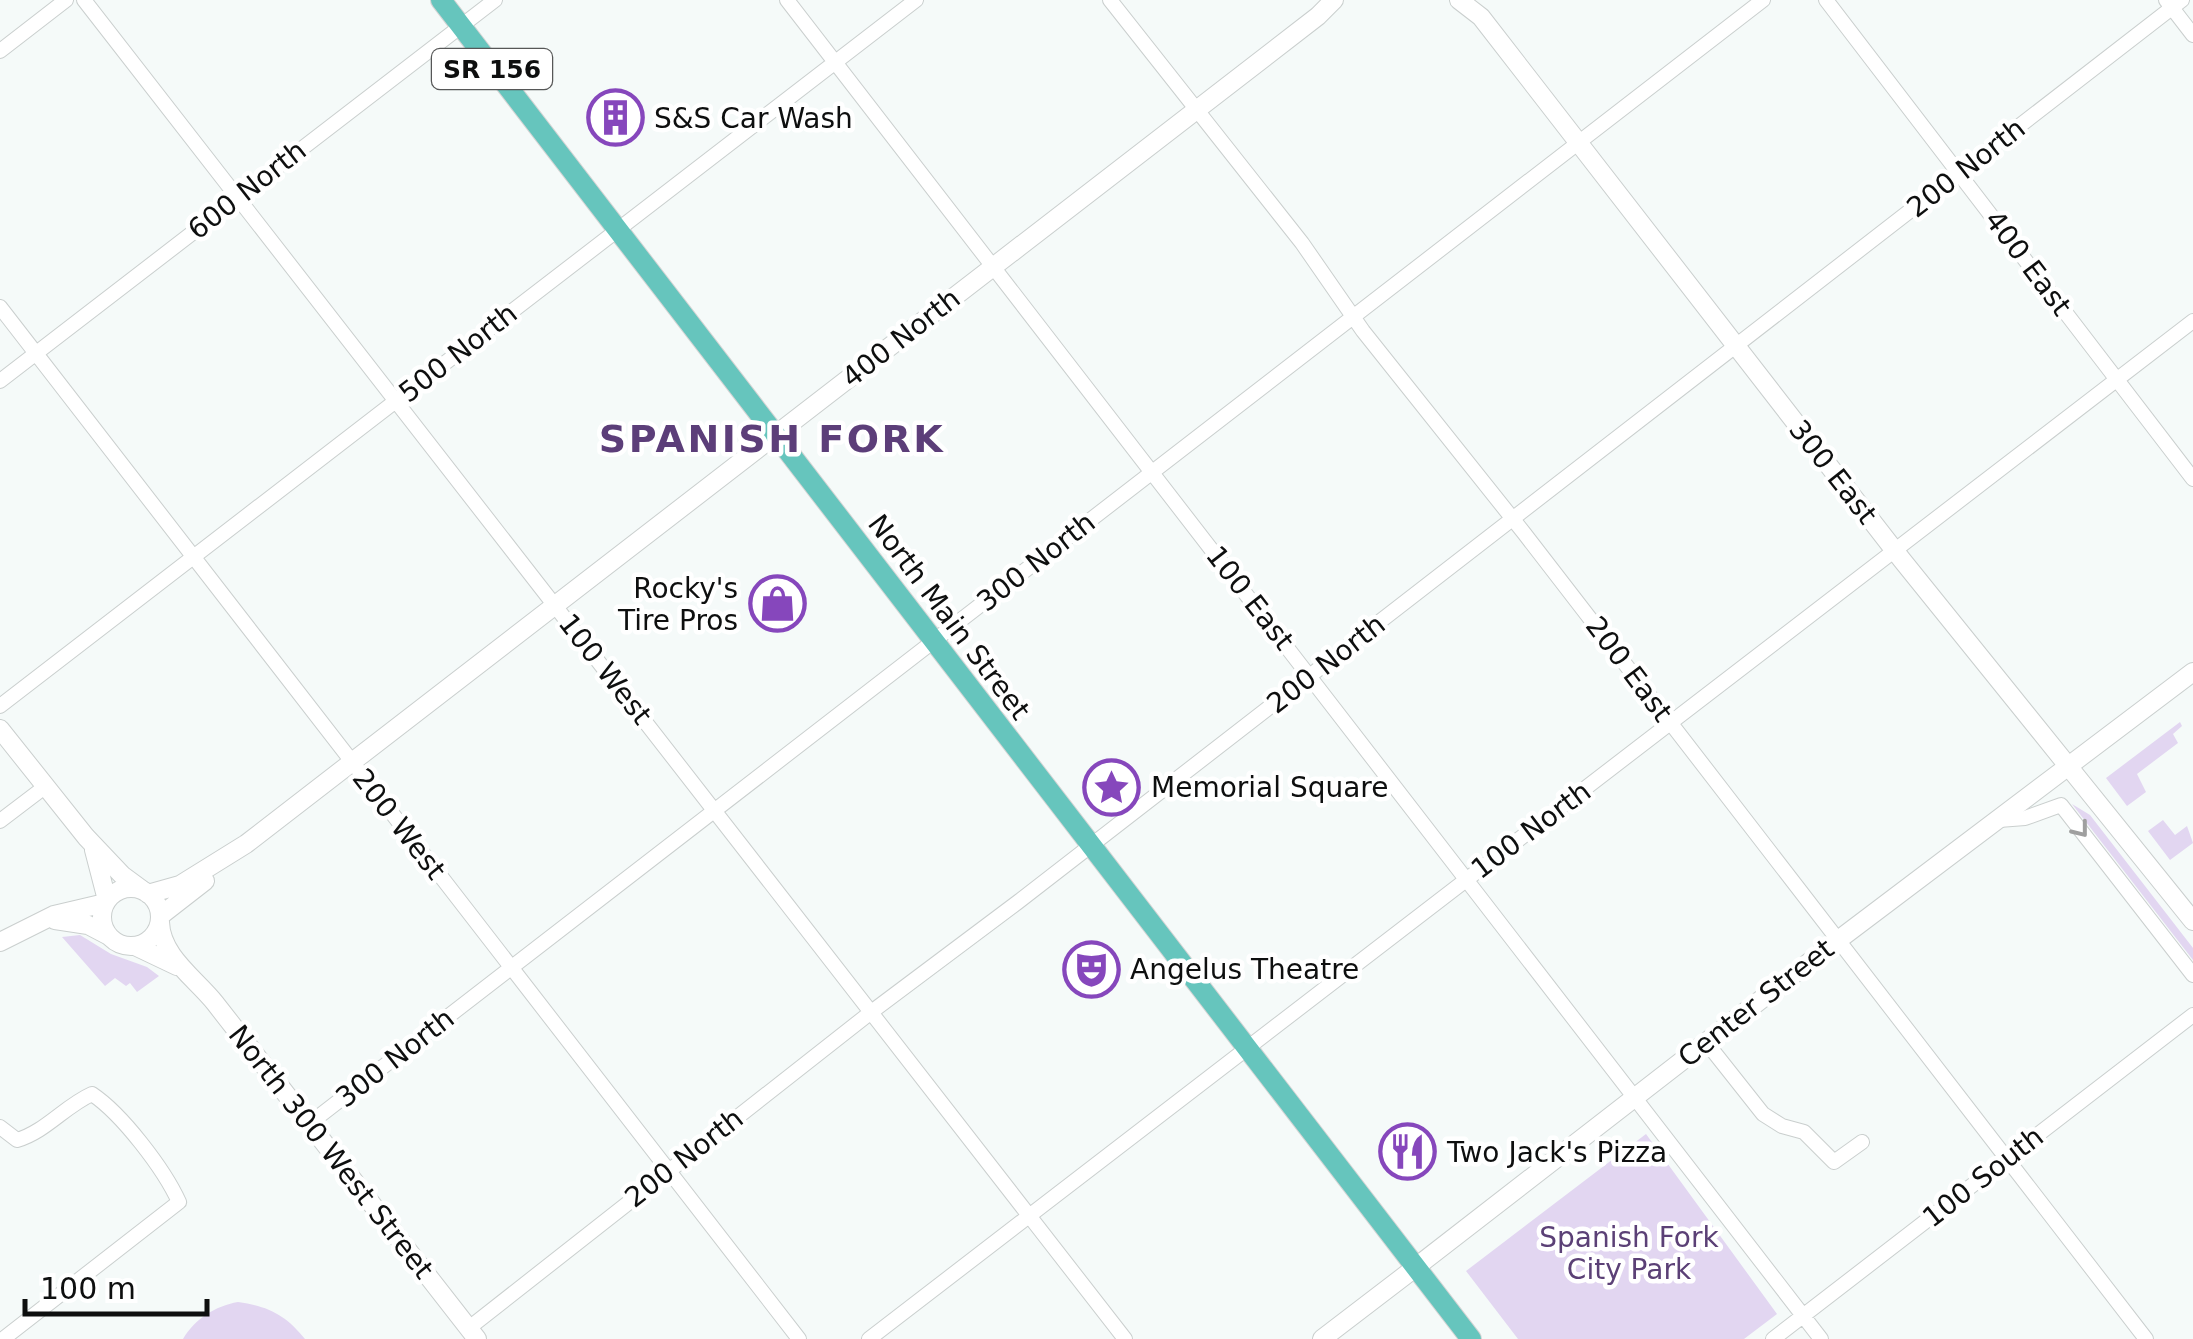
<svg xmlns="http://www.w3.org/2000/svg" width="2193" height="1339" font-family="'DejaVu Sans',sans-serif">
	<style>
		.green { fill: #e2d6f1 }
		.lines { fill: none; stroke-linecap: round; stroke-linejoin: round }
		.minor-casing { stroke: #cacfce; stroke-width: 16 }
		.tertiary-casing { stroke: #cacfce; stroke-width: 20 }
		.secondary-casing { stroke: #cacfce; stroke-width: 20 }
		.primary-casing { stroke: #d4d4d4; stroke-width: 22 }
		.minor { stroke: #fff; stroke-width: 14 }
		.tertiary { stroke: #fff; stroke-width: 18 }
		.secondary { stroke: #fff; stroke-width: 18 }
		.primary { stroke: #66c5bd; stroke-width: 20 }
		.oneway { stroke: #9f9f9f }
		.labels { text-anchor: middle; dominant-baseline: central; stroke-width: 9; stroke-linejoin: round; paint-order: stroke }
		.shield { fill: #fff; stroke: #565757; stroke-width: 2.5 }
		.shield-label { font-size: 25px; font-weight: bold; fill: #0e0f0f }
		.poi-label { font-size: 28px; fill: #0e0f0f; stroke: #fff; text-anchor: start }
		.street-label { font-size: 28px; fill: #0e0f0f; stroke: #fff }
		.park-label { font-size: 28px; fill: #5b4076; stroke: #fff }
		.district-label { font-size: 38px; font-weight: bold; letter-spacing: 2.5px; fill: #5c3e79; stroke: #fff }
	</style>
	<rect width="100%" height="100%" fill="#f5faf9"/>
	<path class="green" d="M2180,722L2182,726L2173,734L2178,743L2137,774L2146,792L2127,806L2106,778Z
		M2072,804L2090,815L2193,948V960Z
		M2163,820L2175,835L2187,826L2193,843L2170,860L2148,831Z
		M80,935L111,954L147,967L159,976L137,992L130,983L126,986L115,978L105,986L62,937Z
		M1646,1134L1777,1314L1744,1339H1518L1466,1271Z
		M238,1302C268,1306 286,1315 305,1339H183C195,1319 215,1306 238,1302Z"/>
	<g class="lines">
		<defs>
			<path id="minor" d="M84,0L1125,1339
				M787,0L1821,1339
				M1110,0L1302,243L1363,331L1524,533L2146,1339
				M1826,0L2193,479
				M2166,0L2193,35
				M0,51L66,0
				M0,307L799,1339
				M0,381L495,0
				M0,706L916,0
				M1999,820L2025,818L2061,805L2193,975
				M0,821L46,786
				M1706,1042L1763,1114L1782,1126L1804,1132L1834,1162L1862,1142
				M309,1124L1763,0
				M0,1127L17,1140C45,1132 65,1106 92,1094C122,1114 164,1169 179,1202L3,1339
				M469,1328L870,1013L1018,902L2182,0
				M869,1339L2193,321
				M1773,1339L2193,1015"/>
			<path id="tertiary" d="M1459,0L1481,17L1902,560L2193,921
				M0,729L86,837L122,875L141,889
				M94,850L107,900
				M160,922C161,956 195,978 215,1003L477,1339
				M135,946L177,966
				M1322,1339L1416,1267"/>
			<path id="secondary" d="M102 917a29 29 0 1 1 58 0a29 29 0 1 1-58 0Z
				M148,894L180,885L246,844L1318,16L1334,0
				M160,916L205,881
				M55,920L88,925L109,936
				M0,942L54,915L105,903
				M1416,1267L1825,950L2193,672"/>
			<path id="primary" d="M441,0L1471,1339"/>
		</defs>
		<use href="#minor" class="minor-casing"/>
		<use href="#tertiary" class="tertiary-casing"/>
		<use href="#secondary" class="secondary-casing"/>
		<use href="#primary" class="primary-casing"/>
		<use href="#minor" class="minor"/>
		<use href="#tertiary" class="tertiary"/>
		<use href="#secondary" class="secondary"/>
		<use href="#primary" class="primary"/>
	</g>
	<defs><path id="oneway-chevron" d="M-2-3.5L2.5 0L-2 3.5" fill="none" stroke-width="1.6" stroke-linecap="round" stroke-linejoin="round" transform="scale(2.5)"/></defs>
	<use class="oneway" href="#oneway-chevron" transform="translate(2081 830) rotate(52)"/>
	<defs>
		<symbol id="building-ring" viewBox="-11 -11 22 22"><circle r="9.5" fill="#fff" stroke="#8647bc" stroke-width="1.5"/><path d="M-4-6H4V6H1V3H-1V6H-4ZM-2.5-4.3h1.7v1.8h-1.7ZM.8-4.3h1.7v1.8H.8ZM-2.5-1h1.7V.8h-1.7ZM.8-1h1.7V.8H.8Z" fill="#8647bc"/></symbol>
		<symbol id="shop-ring" viewBox="-11 -11 22 22"><circle r="9.5" fill="#fff" stroke="#8647bc" stroke-width="1.5"/><path d="M-5-2.5h2.3a2.7 3.5 0 0 1 5.4 0H5L5.5 6h-11ZM-1.5-2.5h3a1.5 2.3 0 0 0-3 0Z" fill="#8647bc"/></symbol>
		<symbol id="sight-ring" viewBox="-11 -11 22 22"><circle r="9.5" fill="#fff" stroke="#8647bc" stroke-width="1.5"/><path d="M0-6L1.8-2.2L6-1.7L2.9 1.2L3.7 5.4L0 3.3L-3.7 5.4L-2.9 1.2L-6-1.7L-1.8-2.2Z" fill="#8647bc"/></symbol>
		<symbol id="theatre-ring" viewBox="-11 -11 22 22"><circle r="9.5" fill="#fff" stroke="#8647bc" stroke-width="1.5"/><path d="M-5-5.5Q0-4 5-5.5V0Q5 5 0 6Q-5 5-5 0ZM-3.3-2.5H-1v1.5H-3.3ZM1-2.5H3.3v1.5H1ZM-2.8 1Q0 5.5 2.8 1Z" fill="#8647bc"/></symbol>
		<symbol id="restaurant-ring" viewBox="-11 -11 22 22"><circle r="9.5" fill="#fff" stroke="#8647bc" stroke-width="1.5"/><path d="M-5-6h1v4h1v-4h1v4h1v-4h1v5L-1.5 .5V6h-2V.5L-5-1ZM5-6V6H3V1.5H1.5Q1.5-4 5-6Z" fill="#8647bc"/></symbol>
	</defs>
	<g fill-rule="evenodd">
		<use href="#building-ring" x="584" y="86" width="63" height="63"/>
		<use href="#shop-ring" x="746" y="572" width="63" height="63"/>
		<use href="#sight-ring" x="1080" y="756" width="63" height="63"/>
		<use href="#theatre-ring" x="1060" y="938" width="63" height="63"/>
		<use href="#restaurant-ring" x="1376" y="1120" width="63" height="63"/>
	</g>
	<g class="labels">
		<rect class="shield" x="432" y="49" width="120" height="40" rx="8"/>
		<g class="shield-label">
			<text x="492" y="69">SR 156</text>
		</g>
		<g class="poi-label">
			<text x="654" y="118">S&amp;S Car Wash</text>
			<text x="738" y="588" text-anchor="end">Rocky's<tspan x="738" dy="32">Tire Pros</tspan></text>
			<text x="1151" y="787">Memorial Square</text>
			<text x="1130" y="969">Angelus Theatre</text>
			<text x="1447" y="1152">Two Jack's Pizza</text>
		</g>
		<g class="street-label">
			<text transform="translate(1966 168) rotate(-38)">200 North</text>
			<text transform="translate(247 190) rotate(-38)">600 North</text>
			<text transform="translate(2028 263) rotate(53)">400 East</text>
			<text transform="translate(901 338) rotate(-38)">400 North</text>
			<text transform="translate(458 353) rotate(-38)">500 North</text>
			<text transform="translate(1833 472) rotate(52)">300 East</text>
			<text transform="translate(1036 562) rotate(-38)">300 North</text>
			<text transform="translate(1250 598) rotate(52)">100 East</text>
			<text transform="translate(949 617) rotate(53)">North Main Street</text>
			<text transform="translate(1326 664) rotate(-38)">200 North</text>
			<text transform="translate(605 669) rotate(52)">100 West</text>
			<text transform="translate(1629 669) rotate(53)">200 East</text>
			<text transform="translate(399 824) rotate(52)">200 West</text>
			<text transform="translate(1531 830) rotate(-37)">100 North</text>
			<text transform="translate(1756 1003) rotate(-38)">Center Street</text>
			<text transform="translate(395 1058) rotate(-38)">300 North</text>
			<text transform="translate(331 1152) rotate(52)">North 300 West Street</text>
			<text transform="translate(684 1158) rotate(-38)">200 North</text>
			<text transform="translate(1983 1177) rotate(-38)">100 South</text>
		</g>
		<g class="park-label">
			<text x="1629" y="1237">Spanish Fork<tspan x="1629" dy="32">City Park</tspan></text>
		</g>
		<g class="district-label">
			<text x="772" y="439">SPANISH FORK</text>
		</g>
	</g>
	<path d="M25 1299v15h182v-15" fill="none" stroke="#0e0f0f" stroke-width="5"/>
	<text x="40" y="1299" font-size="30" fill="#0e0f0f" stroke="#ffffff" stroke-width="8" paint-order="stroke">100 m</text>
</svg>
